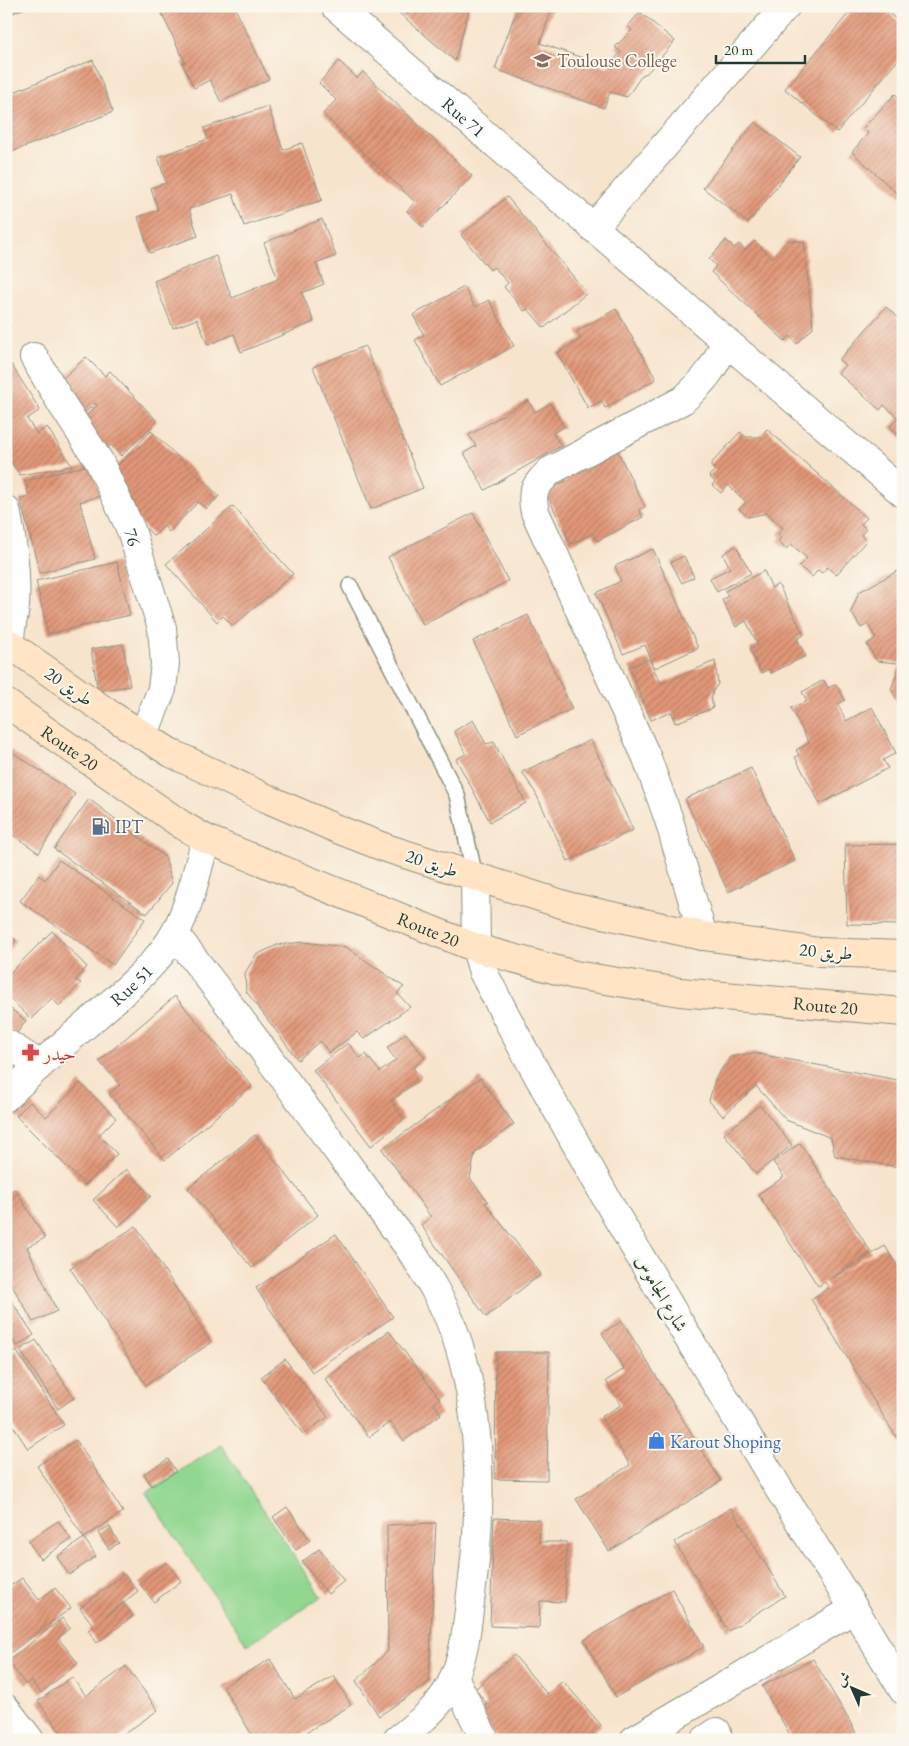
<svg xmlns="http://www.w3.org/2000/svg" width="909" height="1746" font-family="'EB Garamond',Amiri,serif">
	<style>
		.green { fill: #91d790; stroke: #588a62 }
		.building { fill: url(#building-hatch) }
		.lines { fill: none; stroke-linecap: round; stroke-linejoin: round }
		.service-casing { stroke: #8b9080; stroke-width: 18 }
		.minor-casing { stroke: #8b9080; stroke-width: 30 }
		.tertiary-casing { stroke: #8b9080; stroke-width: 30 }
		.secondary-casing { stroke: #8b9080; stroke-width: 30 }
		.service { stroke: #fff; stroke-width: 15 }
		.minor { stroke: #fff; stroke-width: 28 }
		.tertiary { stroke: #fff; stroke-width: 28 }
		.secondary { stroke: #ffe4c6; stroke-width: 28 }
		.labels { text-anchor: middle; dominant-baseline: central; stroke-width: 4; stroke-linejoin: round; paint-order: stroke }
		.education-label { font-size: 18px; fill: #785e54; stroke: #fbf7ec; text-anchor: start }
		.street-label { font-size: 18px; fill: #1f3d34; stroke: #fbf7ec }
		.service-label { font-size: 18px; fill: #4e5e75; stroke: #fbf7ec; text-anchor: start }
		.health-label { font-size: 18px; fill: #be3a42; stroke: #fbf7ec; text-anchor: start }
		.shop-label { font-size: 18px; fill: #366cbe; stroke: #fbf7ec; text-anchor: start }
	</style>
	<defs>
		<pattern id="building-hatch" width="6" height="6" patternUnits="userSpaceOnUse" patternTransform="scale(1.25)"><rect width="6" height="6" fill="#e29778"/><path d="M-1 1l2-2M0 6l6-6M5 7l2-2" fill="none" stroke="#b77c63"/></pattern>
	</defs>
	<rect width="100%" height="100%" fill="#fbf7ec"/>
	<filter id="ink" filterUnits="userSpaceOnUse"><feTurbulence type="fractalNoise" baseFrequency=".02" numOctaves="2"/><feDisplacementMap in="SourceGraphic" scale="10" xChannelSelector="R" yChannelSelector="G"/><feConvolveMatrix kernelMatrix="1 2 1 2 8 2 1 2 1" color-interpolation-filters="sRGB"/></filter>
	<filter id="wash" filterUnits="userSpaceOnUse"><feTurbulence type="fractalNoise" baseFrequency=".0096" numOctaves="4" result="noise"/><feDisplacementMap in="SourceGraphic" scale="20" xChannelSelector="R" yChannelSelector="G"/><feGaussianBlur stdDeviation="1.12" result="paint"/><feColorMatrix in="noise" values="0 0 0 0 0 0 0 0 0 0 0 0 0 0 0 0 0 1.4 0 .05"/><feComposite in="paint" operator="in"/></filter>
	<g filter="url(#wash)">
		<rect width="100%" height="100%" fill="#f7e4cd"/>
		<path class="green" d="M221,1445L321,1597L247,1645L146,1493Z"/>
		<g id="blocks">
			<path class="building" d="M6,6H29L6,16Z
				M158,6H234L269,79L221,102L210,80L194,88L182,63L185,62Z
				M391,6H470L455,61Z
				M518,6H553L540,43L608,67L621,52L615,47L632,30L628,26L640,12L675,41L647,73L642,75L627,97L610,92L604,108L495,69Z
				M855,6H880L903,25V54L837,132L785,89Z
				M93,60L113,112L6,154V95Z
				M339,61L357,78L363,72L472,176L423,227L407,211L415,202L323,114L336,100L319,83Z
				M895,94L903,100V193L900,196L852,152L868,133L863,128Z
				M268,106L283,150L302,143L322,200L244,226L233,194L189,209L198,236L150,253L138,217L158,210L151,188L166,183L158,157L208,139L204,128Z
				M755,122L800,157L748,223L703,188Z
				M507,197L587,293L544,328L528,309L524,311L504,287L508,283L494,267L490,270L461,235Z
				M322,219L336,256L316,264L324,284L302,293L314,322L241,352L234,334L208,345L197,319L173,328L154,281L216,256L232,298L278,279L264,243Z
				M726,240L734,248L739,244L745,250L755,241L772,258L788,240L804,242L813,328L797,344L790,336L785,341L711,272L716,266L709,259Z
				M464,287L475,307L489,300L514,346L440,386L415,340L424,335L413,315Z
				M886,307L903,322V439L890,427L898,418L884,405L880,410L838,373L845,365L839,360Z
				M616,309L656,379L605,408L601,401L588,408L557,353L581,339L577,331Z
				M6,323L11,327L6,334Z
				M365,346L423,488L371,509L313,367Z
				M86,357L105,376L110,371L157,421L121,456L111,445L105,451L78,424L97,405L95,403L81,417L69,397L72,394L60,381Z
				M11,364L40,410L27,419L37,434L47,427L72,466L20,475L6,455V367Z
				M528,400L535,412L550,403L564,427L553,433L561,446L485,490L464,453L476,446L469,435Z
				M767,429L867,518L861,524L866,529L861,535L866,541L836,575L827,567L822,573L818,570L812,577L799,566L807,558L791,544L786,549L778,542L781,537L778,534L783,528L767,513L748,517L739,509L746,502L728,485L721,493L712,485L715,482L709,476L715,470L710,465L740,432L746,437H760Z
				M151,431L219,496L206,509L198,502L169,532L164,526L154,536L127,510L113,470Z
				M616,448L645,507L639,510L643,517L597,541L593,533L571,544L545,491L566,481L563,475Z
				M92,464L100,496L80,502L95,559L40,573L20,499L29,497L25,481Z
				M233,506L293,574L233,626L223,616L217,622L166,564Z
				M473,513L508,581L423,625L388,557Z
				M736,546L751,573L717,592L710,578L730,568L723,554Z
				M653,549L698,648L655,668L645,645L623,654L596,593L621,581L615,566Z
				M684,556L694,577L682,583L671,562Z
				M117,562L130,615L48,634L36,581Z
				M903,568V661L898,663L877,661L867,644L876,639L868,624L861,628L851,612L859,592Z
				M764,571L772,588L778,584L804,635L797,639L806,656L771,673L769,669L761,673L750,649L758,645L746,621L736,627L722,600L728,596L725,591Z
				M528,615L572,709L517,735L473,641Z
				M123,644L130,686L98,691L91,649Z
				M649,659L661,684L715,661L718,684L713,691L711,699L713,708L675,723L672,712L651,720L629,667Z
				M903,666V705L900,706L891,689L899,668Z
				M824,680L828,688L836,684L845,700L838,704L846,721L872,707L896,753L883,760L888,768L820,804L795,757L799,755L796,750L809,743L791,708L807,701L802,692Z
				M473,720L486,744L494,742L526,803L490,822L456,759L466,754L454,731Z
				M591,740L633,830L568,861L535,792L522,772Z
				M9,750L75,794L39,853L6,830V755Z
				M751,768L795,861L728,892L685,799Z
				M89,799L165,857L172,883L147,914L54,849Z
				M903,844V925L847,924L845,845Z
				M59,860L145,919L113,965L20,901L39,875L45,880Z
				M52,931L87,967L75,980L81,983L59,1006L52,998L31,1019L6,995V977Z
				M6,933L16,940L6,954Z
				M303,942L346,947L404,987L397,993L410,1007L364,1039L357,1032L329,1053L320,1041L298,1060L246,991L245,973L256,955L277,945Z
				M175,996L252,1086L165,1160L109,1094L120,1085L99,1061Z
				M6,1005L26,1021L16,1034L6,1027Z
				M406,1033L425,1058L413,1068L421,1078L391,1101L404,1119L371,1146L313,1070L348,1043L360,1058L366,1054L380,1072L396,1060L387,1048Z
				M753,1053L903,1081V1168L835,1156L831,1138L786,1120L756,1086L723,1116L709,1101L715,1079L730,1057Z
				M480,1078L514,1124L475,1153L470,1178L488,1202L485,1203L541,1274L486,1317L421,1225L431,1217L382,1149Z
				M80,1083L116,1118L99,1135L117,1154L85,1185L16,1116L30,1102L46,1117Z
				M760,1105L792,1145L756,1174L724,1134Z
				M255,1135L318,1215L252,1268L188,1188Z
				M800,1143L871,1252L832,1278L885,1246L903,1275V1448L811,1299L829,1288L825,1282L818,1286L758,1194L784,1177L773,1162Z
				M126,1169L151,1196L118,1227L93,1200Z
				M15,1189L45,1238L27,1247L57,1311L33,1322L6,1275V1193Z
				M136,1226L211,1343L146,1385L70,1268Z
				M336,1234L393,1317L312,1372L256,1288Z
				M10,1299L34,1335L17,1346L6,1330V1301Z
				M622,1321L721,1481L609,1551L576,1499L630,1465L601,1417L621,1405L606,1381L624,1369L602,1333Z
				M389,1331L440,1399L434,1404L441,1414L404,1441L390,1422L369,1437L325,1379Z
				M36,1340L74,1398L58,1409L20,1350Z
				M16,1350L64,1425L28,1449L6,1415V1357Z
				M496,1352H549L547,1480L495,1479Z
				M285,1359L328,1417L303,1434L261,1377Z
				M76,1440L123,1512L84,1538L37,1466Z
				M168,1459L176,1472L152,1486L144,1474Z
				M287,1507L310,1540L296,1550L273,1517Z
				M731,1508L785,1596L728,1631L675,1542Z
				M494,1518L540,1520L539,1542H567L565,1602L540,1601L539,1628L490,1626Z
				M58,1521L71,1539L41,1559L28,1541Z
				M436,1523L429,1682L379,1716L356,1681L388,1651L387,1525Z
				M109,1526L119,1543L109,1549L98,1533Z
				M84,1538L96,1556L69,1575L57,1557Z
				M319,1549L344,1581L328,1594L302,1562Z
				M166,1562L181,1581L154,1602L139,1583Z
				M124,1574L138,1591L106,1616L124,1603L133,1616L97,1643L88,1630L94,1626L80,1608Z
				M22,1578L39,1600L55,1588L71,1608L10,1653L6,1648V1589Z
				M672,1589L704,1647L616,1697L584,1640Z
				M62,1618L70,1628L58,1638L78,1663L41,1693L31,1680L26,1685L8,1661Z
				M514,1655L547,1694L563,1681L601,1725L592,1733L598,1740H499L477,1713L487,1704L475,1689Z
				M270,1659L295,1699L334,1676L351,1705L294,1740H255L223,1687Z
				M813,1659L850,1722L860,1740H793L762,1686Z
				M126,1666L158,1710L120,1737L121,1740H66L38,1701L72,1677L86,1696Z"/>
		</g>
	</g>
	<g filter="url(#ink)">
		<use href="#blocks" fill-opacity="0" stroke="#8b9080" stroke-width="1"/>
		<g class="lines">
			<defs>
				<path id="service" d="M350,586L457,795L475,877"/>
				<g id="minor">
					<path id="s1" d="M335,6L903,493"/>
					<path d="M593,228L786,6"/>
					<path id="s2" d="M34,357L63,406L99,461L131,530L162,628L165,663L162,689L143,736"/>
					<path d="M6,510C13,542 17,573 15,606C14,619 9,631 10,644"/>
					<path d="M175,934L237,1015L407,1245C428,1276 448,1309 459,1346C483,1423 482,1514 471,1594C467,1625 465,1658 450,1686C438,1709 417,1724 397,1740"/>
					<path d="M703,936L669,820L647,758L535,512C530,491 535,486 550,471L683,400C704,381 715,368 725,342"/>
					<path d="M6,1043L40,1065"/>
					<path id="s3" d="M6,1097C35,1069 64,1043 94,1018C120,995 158,964 175,933C189,908 198,867 206,839"/>
					<path d="M454,1677L485,1740"/>
					<path d="M6,1709L30,1740"/>
					<path d="M634,1740L854,1609"/>
					<path d="M705,1740L717,1732"/>
				</g>
				<path id="tertiary" d="M475,877L476,948L483,972L521,1045L615,1214L689,1339L779,1489L861,1620L903,1690"/>
				<g id="secondary">
					<path d="M6,642L111,715L171,753L268,799L337,829L386,848L571,907L703,936L820,952L903,955"/>
					<path id="s4" d="M6,703L182,825L206,839L476,948L575,975L680,992L903,1012"/>
				</g>
			</defs>
			<use href="#service" class="service-casing"/>
			<use href="#minor" class="minor-casing"/>
			<use href="#tertiary" class="tertiary-casing"/>
			<use href="#secondary" class="secondary-casing"/>
			<use href="#service" class="service"/>
			<use href="#minor" class="minor"/>
			<use href="#tertiary" class="tertiary"/>
			<use href="#secondary" class="secondary"/>
		</g>
	</g>
	<defs>
		<symbol id="school-bare" viewBox="-9 -9 18 18"><path d="M0-5L7-2L0 1L-7-2ZM-4 1L0 2.5L4 1V4Q0 6-4 4Z" fill="#8d6e63" stroke="#fbf7ec" stroke-width="2.5" paint-order="stroke"/></symbol>
		<symbol id="fuel-bare" viewBox="-9 -9 18 18"><path d="M-5.5-6h7V0h2V4h1.3V-2.5L3-4.5l.8-.8L6-3V5H2.5V1h-1V6h-7ZM-4.2-4.7v3.2H.2V-4.7Z" fill="#5c6f8a" stroke="#fbf7ec" stroke-width="2.5" paint-order="stroke"/></symbol>
		<symbol id="pharmacy-bare" viewBox="-9 -9 18 18"><path d="M-2-6h4v4h4v4h-4v4h-4v-4h-4v-4h4Z" fill="#e0444e" stroke="#fbf7ec" stroke-width="2.5" paint-order="stroke"/></symbol>
		<symbol id="shop-bare" viewBox="-9 -9 18 18"><path d="M-5-2.5h2.3a2.7 3.5 0 0 1 5.4 0H5L5.5 6h-11ZM-1.5-2.5h3a1.5 2.3 0 0 0-3 0Z" fill="#3f7fe0" stroke="#fbf7ec" stroke-width="2.5" paint-order="stroke"/></symbol>
	</defs>
	<g fill-rule="evenodd">
		<use href="#school-bare" x="530" y="48" width="25" height="25"/>
		<use href="#fuel-bare" x="88" y="814" width="25" height="25"/>
		<use href="#pharmacy-bare" x="18" y="1040" width="25" height="25"/>
		<use href="#shop-bare" x="644" y="1428" width="25" height="25"/>
	</g>
	<g class="labels">
		<g class="education-label">
			<text x="557" y="60">Toulouse College</text>
		</g>
		<g class="street-label">
			<text stroke="none"><textPath href="#s1" startOffset="170">Rue 71</textPath></text>
			<text stroke="none"><textPath href="#s2" startOffset="206">76</textPath></text>
			<text transform="translate(69 686) rotate(35)">طريق 20</text>
			<text stroke="none"><textPath href="#s4" startOffset="78">Route 20</textPath></text>
			<text transform="translate(432 863) rotate(18)">طريق 20</text>
			<text stroke="none"><textPath href="#s4" startOffset="482">Route 20</textPath></text>
			<text transform="translate(826 951) rotate(5)">طريق 20</text>
			<text stroke="none"><textPath href="#s3" startOffset="168">Rue 51</textPath></text>
			<text stroke="none"><textPath href="#s4" startOffset="888">Route 20</textPath></text>
			<text transform="translate(662 1293) rotate(60)">شارع الجاموس</text>
		</g>
		<g class="service-label">
			<text x="115" y="826">IPT</text>
		</g>
		<g class="health-label">
			<text x="44" y="1053">حيدر</text>
		</g>
		<g class="shop-label">
			<text x="670" y="1441">Karout Shoping</text>
		</g>
	</g>
	<rect width="909" height="1746" fill="none" stroke="#fbf7ec" stroke-width="25"/>
	<g transform="translate(852 1688) rotate(315)" stroke="#fbf7ec" stroke-width="4" paint-order="stroke">
	<path d="M0-4L9 19L0 12L-9 19Z" fill="#1f3d34"/>
	<text y="-8" font-size="14" font-weight="bold" text-anchor="middle" fill="#1f3d34">ش</text>
	</g>
	<path d="M716 55v8h89v-8" fill="none" stroke="#1f3d34" stroke-width="2.5"/>
	<text x="724" y="55" font-size="15" fill="#1f3d34" stroke="#fbf7ec" stroke-width="4" paint-order="stroke">20 m</text>
</svg>
